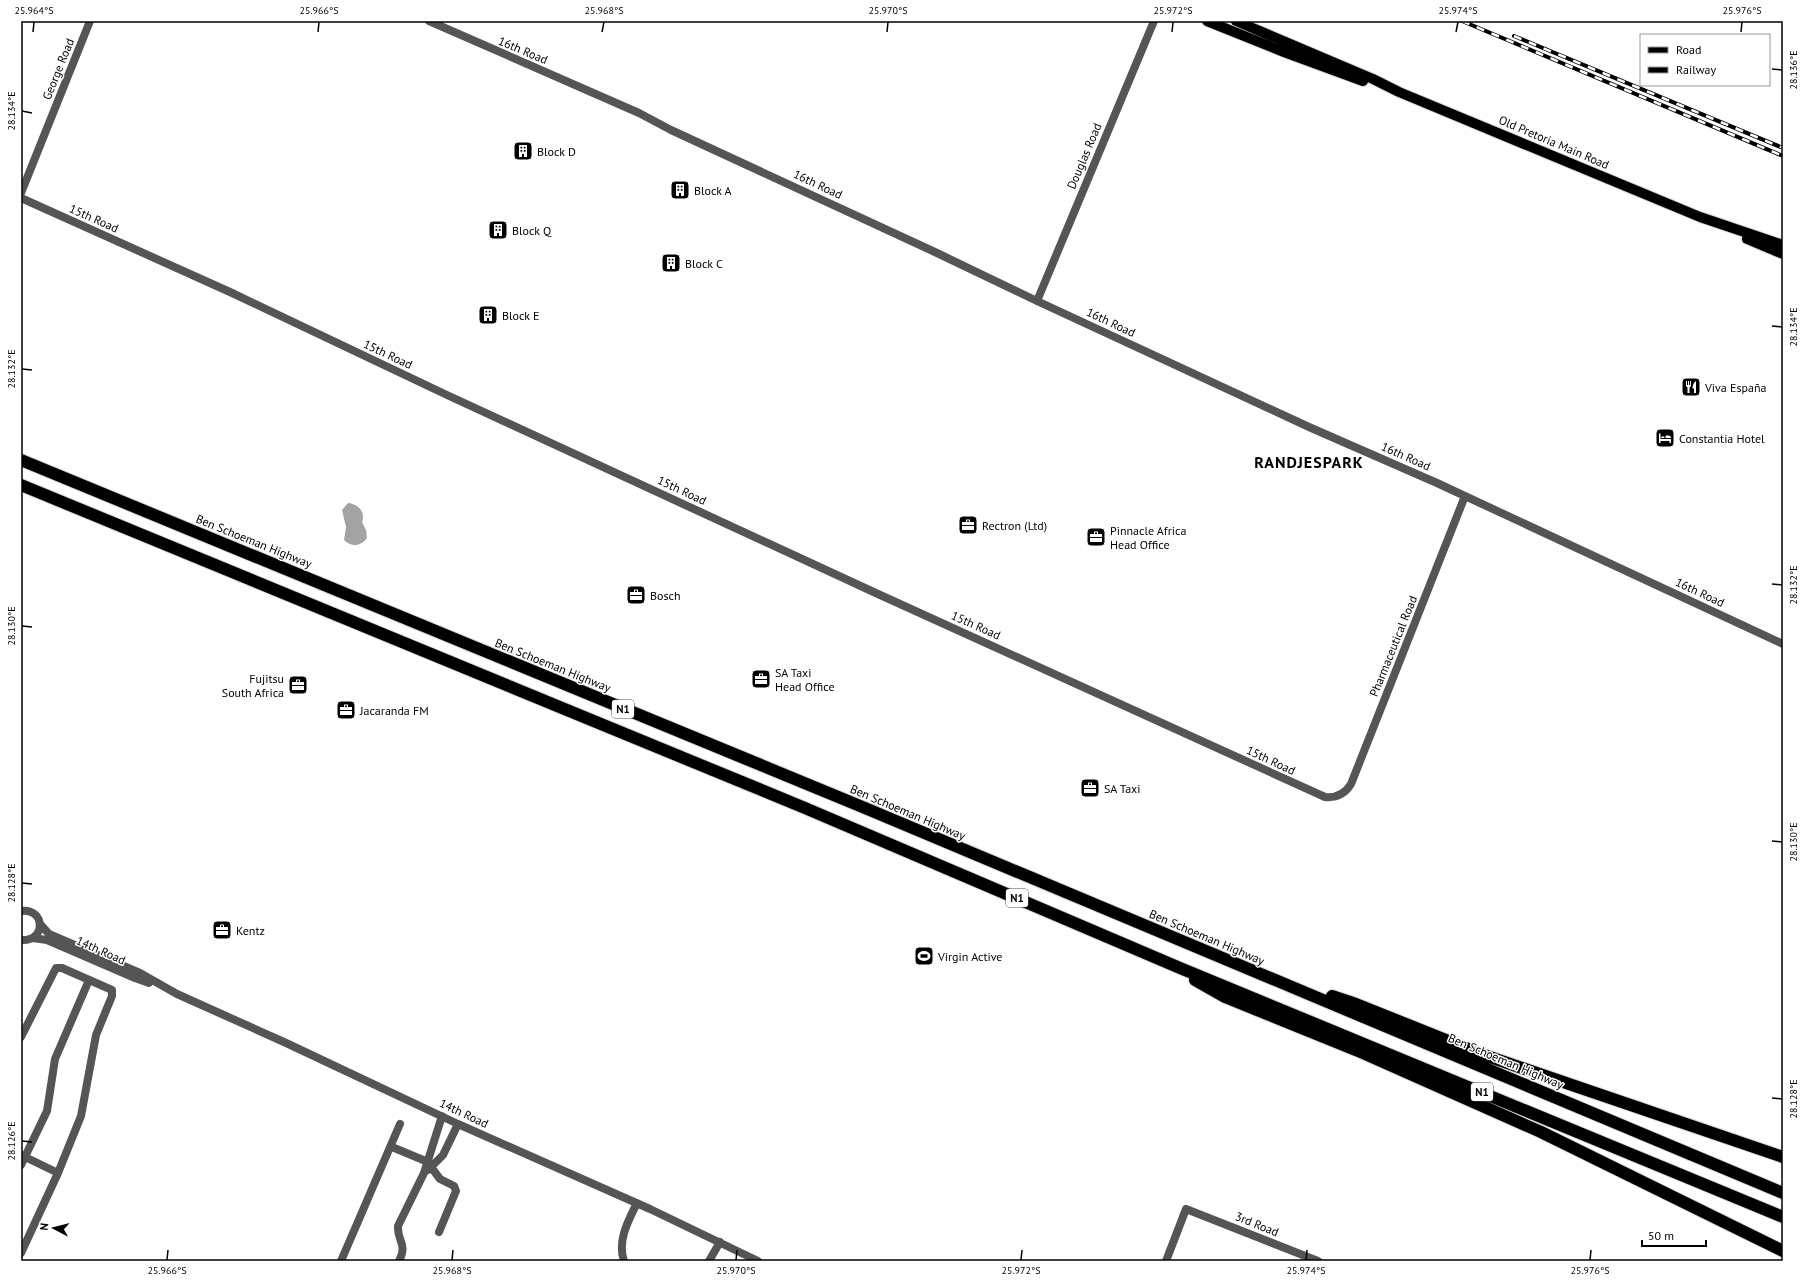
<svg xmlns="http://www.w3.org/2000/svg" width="1804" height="1282" font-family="'PT Sans',sans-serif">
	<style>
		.water { fill: #a3a3a3 }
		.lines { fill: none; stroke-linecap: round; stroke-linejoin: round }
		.major-casing { stroke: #dbdbdb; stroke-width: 12 }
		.highway-casing { stroke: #dbdbdb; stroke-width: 14 }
		.minor { stroke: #555; stroke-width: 8 }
		.major { stroke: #000; stroke-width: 10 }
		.highway { stroke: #000; stroke-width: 12 }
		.rail-casing { stroke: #000; stroke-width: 4 }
		.rail { stroke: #fff; stroke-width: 2.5; stroke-dasharray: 8; stroke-linecap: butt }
		.ticks { fill: none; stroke: #000; stroke-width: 1.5 }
		.labels { text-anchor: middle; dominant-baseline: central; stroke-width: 3; stroke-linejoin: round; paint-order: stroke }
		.shield { fill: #fff; stroke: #4c4c4c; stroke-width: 1 }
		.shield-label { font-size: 11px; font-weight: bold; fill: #000 }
		.street-label { font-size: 12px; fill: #000; stroke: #fff }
		.poi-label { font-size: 12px; fill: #000; stroke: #fff; text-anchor: start }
		.district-label { font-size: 16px; font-weight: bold; letter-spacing: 1px; fill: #000; stroke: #fff }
		.neatline { fill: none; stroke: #000; stroke-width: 1.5 }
		.ticks-label { font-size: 10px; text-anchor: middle; fill: #000 }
	</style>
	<rect width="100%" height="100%" fill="#fff"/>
	<path class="water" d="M348,503C358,504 366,512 362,522L366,530L367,538C361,546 352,548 344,540L346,527L342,510Z"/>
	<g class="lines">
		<defs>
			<path id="major" d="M1207,21L1284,52L1363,81
				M1236,21L1373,79L1399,92L1700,217L1783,245
				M1747,239L1783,254"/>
			<path id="highway" d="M21,460L865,808L1783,1193
				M21,485L805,808L1180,968L1783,1217
				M1195,980L1225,997L1363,1053L1541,1132L1783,1251
				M1332,996L1356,1004L1481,1054L1783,1157"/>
		</defs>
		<use href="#major" class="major-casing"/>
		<use href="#highway" class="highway-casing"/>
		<path class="minor" d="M429,21L639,113L671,130L937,253L1037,301L1309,427L1437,483L1783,644
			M21,193L90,21
			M21,198L230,292L447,395L878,594L1325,797C1336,798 1345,794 1351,784L1465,496
			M1037,301L1154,21
			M21,911C46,908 46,942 21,940
			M40,924L49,934L140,973L177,994L284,1042L458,1124L650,1209L758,1261
			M33,938L47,940L135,978L149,983
			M21,1037L56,968H62L112,990V996L96,1035L81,1116L58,1173L21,1253
			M392,1147L428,1162
			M21,1155L58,1173
			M21,1165L47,1111L55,1059L89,980
			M431,1167L440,1179L454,1186L456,1191L439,1232
			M428,1170L443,1155L458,1124
			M341,1261L400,1124
			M399,1261C408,1243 397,1242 398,1226L424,1173L442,1116
			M624,1261C617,1241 628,1221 637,1203
			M709,1261L720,1242
			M1166,1261L1186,1209L1318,1261"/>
		<use href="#major" class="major"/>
		<use href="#highway" class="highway"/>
		<defs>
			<path id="rail" d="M1462,21L1783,156
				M1514,36L1783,148"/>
		</defs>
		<use href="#rail" class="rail-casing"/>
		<use href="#rail" class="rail"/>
	</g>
	<path class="ticks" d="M33,32L34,22M318,32L319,22M602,32L604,22M887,32L888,22M1172,32L1173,22M1456,32L1458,22M1741,32L1742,22M1772,69L1782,70M22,111L32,113M1772,326L1782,327M22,369L32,370M1772,584L1782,585M22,626L32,627M1772,841L1782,842M22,883L32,884M1772,1098L1782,1099M22,1141L32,1142M167,1260L168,1250M452,1260L453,1250M736,1260L737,1250M1021,1260L1022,1250M1306,1260L1307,1250M1590,1260L1591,1250"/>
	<defs>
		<symbol id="building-square" viewBox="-11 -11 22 22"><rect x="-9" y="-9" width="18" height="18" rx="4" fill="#000" stroke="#fff"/><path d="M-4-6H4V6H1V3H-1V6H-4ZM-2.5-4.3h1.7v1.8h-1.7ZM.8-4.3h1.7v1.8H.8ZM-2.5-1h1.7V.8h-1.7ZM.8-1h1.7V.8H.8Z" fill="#fff"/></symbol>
		<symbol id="restaurant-square" viewBox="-11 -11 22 22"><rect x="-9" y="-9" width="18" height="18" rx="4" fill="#000" stroke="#fff"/><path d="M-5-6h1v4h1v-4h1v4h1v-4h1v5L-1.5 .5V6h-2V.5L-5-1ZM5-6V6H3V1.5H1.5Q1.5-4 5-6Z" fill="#fff"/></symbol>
		<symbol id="hotel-square" viewBox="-11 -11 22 22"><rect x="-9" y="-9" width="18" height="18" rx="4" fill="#000" stroke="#fff"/><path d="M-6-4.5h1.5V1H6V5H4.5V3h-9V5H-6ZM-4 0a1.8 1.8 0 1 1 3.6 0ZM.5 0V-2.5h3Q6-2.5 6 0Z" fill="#fff"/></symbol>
		<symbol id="office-square" viewBox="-11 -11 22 22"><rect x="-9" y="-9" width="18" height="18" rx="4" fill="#000" stroke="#fff"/><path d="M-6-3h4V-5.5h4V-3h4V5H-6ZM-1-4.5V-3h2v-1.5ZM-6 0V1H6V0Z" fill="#fff"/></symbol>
		<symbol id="stadium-square" viewBox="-11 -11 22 22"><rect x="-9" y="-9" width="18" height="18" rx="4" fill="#000" stroke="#fff"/><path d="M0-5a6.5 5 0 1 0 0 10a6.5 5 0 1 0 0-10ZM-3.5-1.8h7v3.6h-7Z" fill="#fff"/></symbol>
	</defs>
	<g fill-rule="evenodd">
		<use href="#building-square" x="512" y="140" width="22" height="22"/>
		<use href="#building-square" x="669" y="179" width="22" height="22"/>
		<use href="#building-square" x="487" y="219" width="22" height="22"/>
		<use href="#building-square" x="660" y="252" width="22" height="22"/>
		<use href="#building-square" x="477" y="304" width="22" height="22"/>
		<use href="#restaurant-square" x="1680" y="376" width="22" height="22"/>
		<use href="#hotel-square" x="1654" y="427" width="22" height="22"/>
		<use href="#office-square" x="957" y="514" width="22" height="22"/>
		<use href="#office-square" x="1085" y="526" width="22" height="22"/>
		<use href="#office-square" x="625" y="584" width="22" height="22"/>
		<use href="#office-square" x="750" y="668" width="22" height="22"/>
		<use href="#office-square" x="287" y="674" width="22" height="22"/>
		<use href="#office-square" x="335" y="699" width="22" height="22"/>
		<use href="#office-square" x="1079" y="777" width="22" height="22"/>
		<use href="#office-square" x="211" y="919" width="22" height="22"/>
		<use href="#stadium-square" x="913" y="945" width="22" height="22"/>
	</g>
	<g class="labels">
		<g class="shield">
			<rect x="612" y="700" width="22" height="18" rx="3"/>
			<rect x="1006" y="889" width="22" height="18" rx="3"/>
			<rect x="1471" y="1083" width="22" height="18" rx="3"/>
		</g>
		<g class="shield-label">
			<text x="623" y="709">N1</text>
			<text x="1017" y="898">N1</text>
			<text x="1482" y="1092">N1</text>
		</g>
		<g class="street-label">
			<text transform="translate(523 50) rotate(23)">16th Road</text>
			<text transform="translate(58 69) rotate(-68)">George Road</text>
			<text transform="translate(1554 142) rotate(23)">Old Pretoria Main Road</text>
			<text transform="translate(1084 156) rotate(-67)">Douglas Road</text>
			<text transform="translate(818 184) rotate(25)">16th Road</text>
			<text transform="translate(94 218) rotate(24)">15th Road</text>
			<text transform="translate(1111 322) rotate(25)">16th Road</text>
			<text transform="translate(388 354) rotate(25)">15th Road</text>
			<text transform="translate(1406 456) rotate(24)">16th Road</text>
			<text transform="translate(682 490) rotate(25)">15th Road</text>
			<text transform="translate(254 541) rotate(22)">Ben Schoeman Highway</text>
			<text transform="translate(1700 592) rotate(25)">16th Road</text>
			<text transform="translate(976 625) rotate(24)">15th Road</text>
			<text transform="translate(1393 646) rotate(-68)">Pharmaceutical Road</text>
			<text transform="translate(553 665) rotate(22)">Ben Schoeman Highway</text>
			<text transform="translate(1271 760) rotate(25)">15th Road</text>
			<text transform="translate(908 812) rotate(23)">Ben Schoeman Highway</text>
			<text transform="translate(1207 937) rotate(23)">Ben Schoeman Highway</text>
			<text transform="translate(101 950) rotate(24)">14th Road</text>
			<text transform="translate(1506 1061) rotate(23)">Ben Schoeman Highway</text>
			<text transform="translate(464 1113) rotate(25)">14th Road</text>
			<text transform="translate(1257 1224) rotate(22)">3rd Road</text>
		</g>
		<g class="poi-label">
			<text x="537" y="151">Block D</text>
			<text x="694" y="190">Block A</text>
			<text x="512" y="230">Block Q</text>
			<text x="685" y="263">Block C</text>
			<text x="502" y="315">Block E</text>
			<text x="1705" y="387">Viva España</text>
			<text x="1679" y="438">Constantia Hotel</text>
			<text x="982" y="525">Rectron (Ltd)</text>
			<text x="1110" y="530">Pinnacle Africa<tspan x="1110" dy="14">Head Office</tspan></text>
			<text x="650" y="595">Bosch</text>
			<text x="775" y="672">SA Taxi<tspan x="775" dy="14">Head Office</tspan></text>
			<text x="284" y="678" text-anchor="end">Fujitsu<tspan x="284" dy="14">South Africa</tspan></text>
			<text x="360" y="710">Jacaranda FM</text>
			<text x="1104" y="788">SA Taxi</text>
			<text x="236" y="930">Kentz</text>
			<text x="938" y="956">Virgin Active</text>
		</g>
		<g class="district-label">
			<text x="1309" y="462">RANDJESPARK</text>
		</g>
	</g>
	<rect width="1804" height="1282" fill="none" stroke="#ffffff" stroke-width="44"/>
	<rect x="1640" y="34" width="130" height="52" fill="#ffffff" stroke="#999999"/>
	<rect x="1648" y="47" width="20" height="6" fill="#000000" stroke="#999999"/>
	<text x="1676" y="54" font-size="12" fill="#000000">Road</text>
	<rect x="1648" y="67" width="20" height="6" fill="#000000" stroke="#999999"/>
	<text x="1676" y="74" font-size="12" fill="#000000">Railway</text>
	<g transform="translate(54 1228) rotate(277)" stroke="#ffffff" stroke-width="3" paint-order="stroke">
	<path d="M0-3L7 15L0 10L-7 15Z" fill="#000000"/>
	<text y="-6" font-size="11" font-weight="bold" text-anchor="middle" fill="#000000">N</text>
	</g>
	<path d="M1642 1240v6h64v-6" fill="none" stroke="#000000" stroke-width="2"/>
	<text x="1648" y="1240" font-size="12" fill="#000000" stroke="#ffffff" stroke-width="3" paint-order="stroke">50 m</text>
	<rect x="22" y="22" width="1760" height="1238" class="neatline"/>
	<g class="ticks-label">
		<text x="34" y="14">25.964°S</text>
		<text x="319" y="14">25.966°S</text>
		<text x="604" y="14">25.968°S</text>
		<text x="888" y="14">25.970°S</text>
		<text x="1173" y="14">25.972°S</text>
		<text x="1458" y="14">25.974°S</text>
		<text x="1742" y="14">25.976°S</text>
		<text transform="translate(1793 70) rotate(-90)" y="4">28.136°E</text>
		<text transform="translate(11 111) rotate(-90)" y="4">28.134°E</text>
		<text transform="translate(1793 327) rotate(-90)" y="4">28.134°E</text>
		<text transform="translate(11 369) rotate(-90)" y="4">28.132°E</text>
		<text transform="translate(1793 585) rotate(-90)" y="4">28.132°E</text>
		<text transform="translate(11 626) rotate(-90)" y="4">28.130°E</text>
		<text transform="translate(1793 842) rotate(-90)" y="4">28.130°E</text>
		<text transform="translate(11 883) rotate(-90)" y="4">28.128°E</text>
		<text transform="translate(1793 1099) rotate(-90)" y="4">28.128°E</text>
		<text transform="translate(11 1141) rotate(-90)" y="4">28.126°E</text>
		<text x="167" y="1274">25.966°S</text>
		<text x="452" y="1274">25.968°S</text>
		<text x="736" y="1274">25.970°S</text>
		<text x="1021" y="1274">25.972°S</text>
		<text x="1306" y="1274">25.974°S</text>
		<text x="1590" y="1274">25.976°S</text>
	</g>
</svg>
